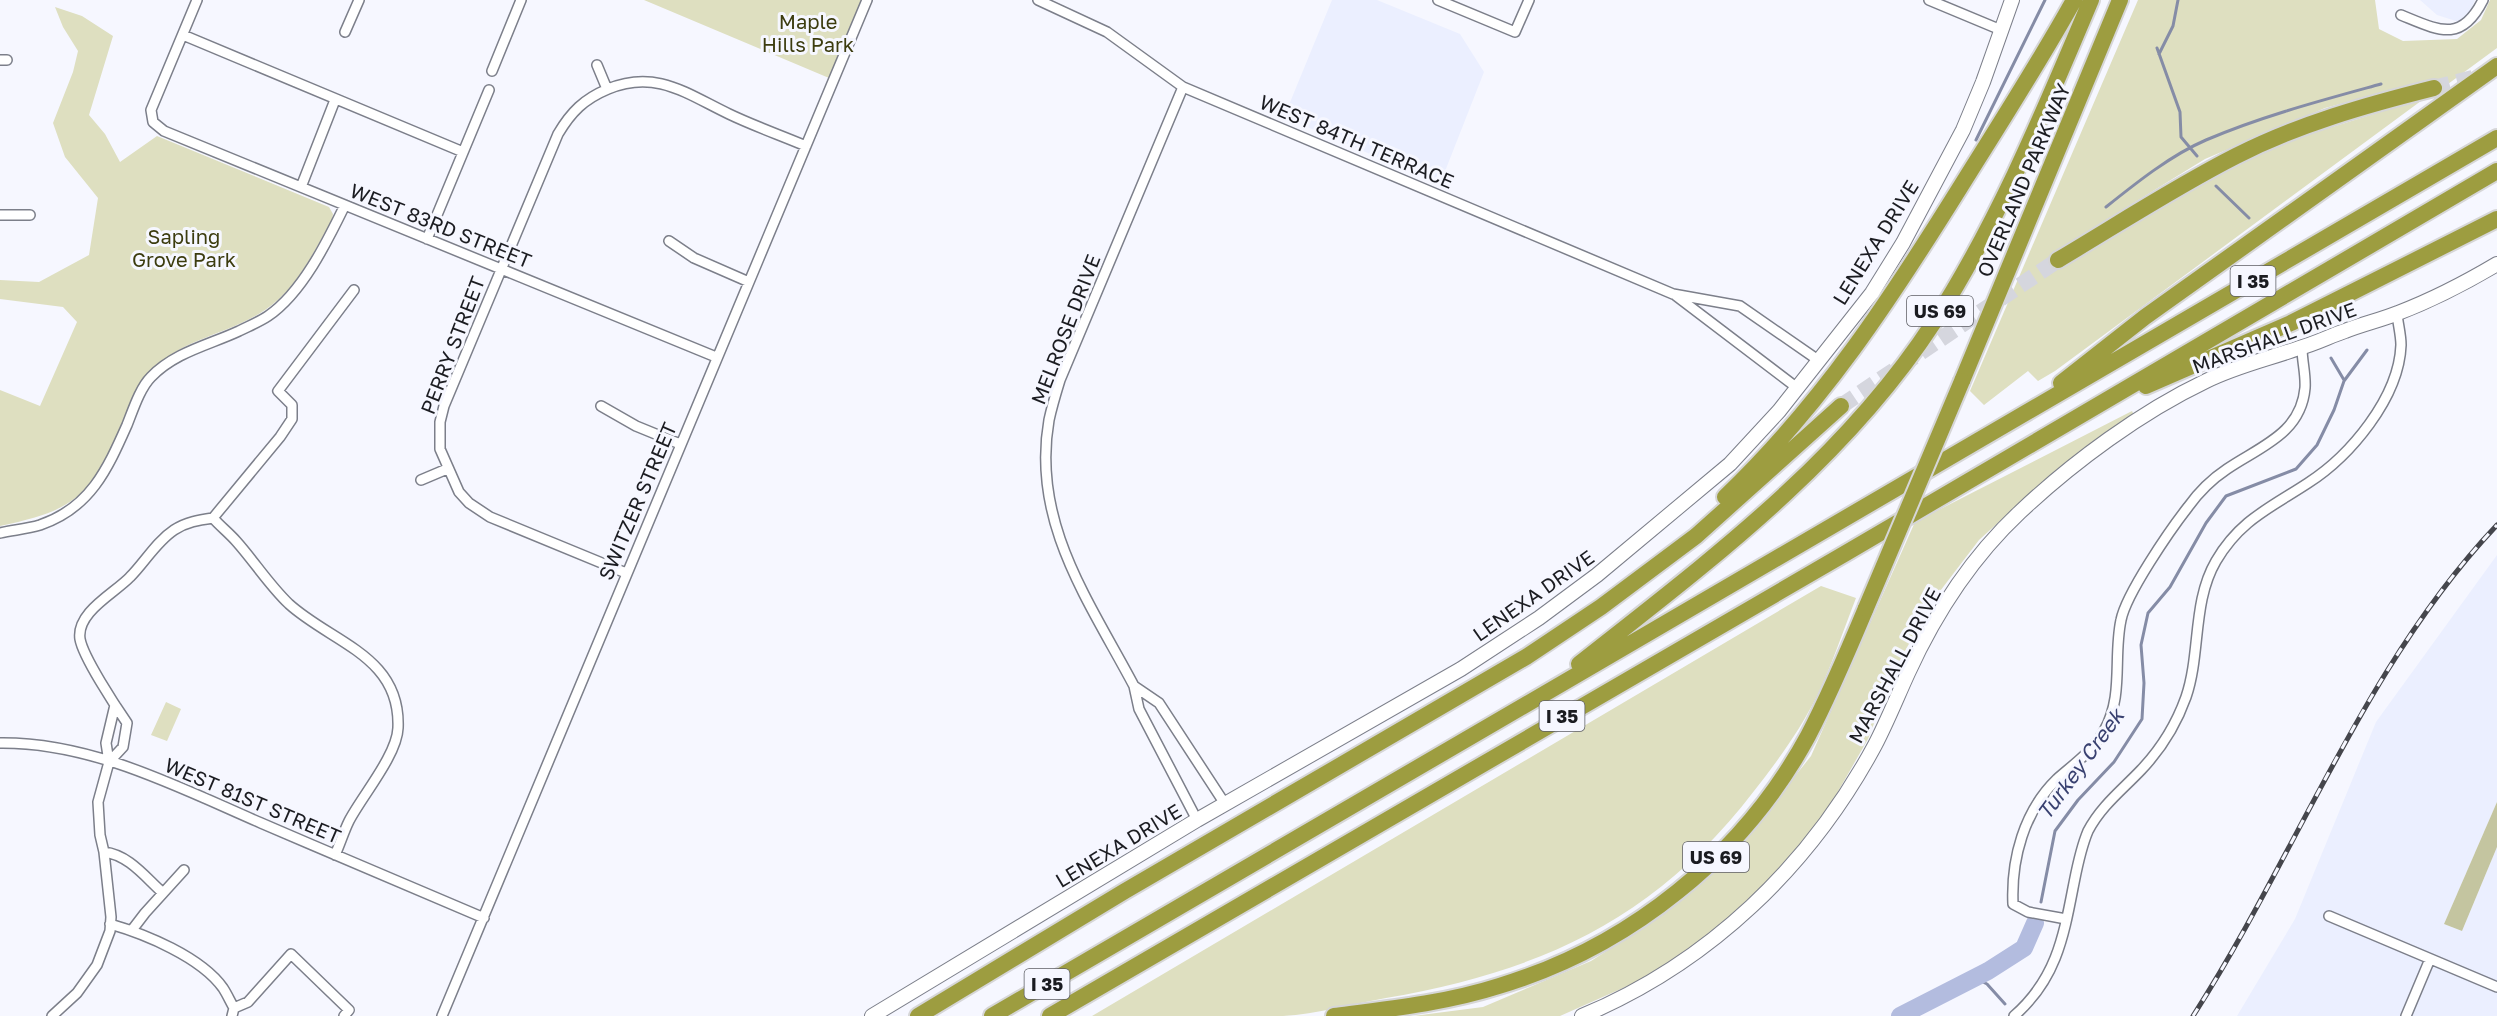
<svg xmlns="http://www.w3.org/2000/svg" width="2497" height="1016" font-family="'Golos Text',sans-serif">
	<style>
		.built { fill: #ebefff }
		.green { fill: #dedfc0 }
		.forest { fill: #c4c5a0 }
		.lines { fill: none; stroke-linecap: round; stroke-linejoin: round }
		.stream { stroke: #858ca6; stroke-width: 3 }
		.river { stroke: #b3bcdf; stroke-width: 18 }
		.highway-tunnel { stroke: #d5d6de; stroke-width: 16; stroke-dasharray: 16 8; stroke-linecap: butt }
		.street-casing { stroke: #7c7f8a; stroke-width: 12 }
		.secondary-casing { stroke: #7c7f8a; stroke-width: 16 }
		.highway-casing { stroke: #d6d6d7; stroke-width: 20 }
		.street { stroke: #fff; stroke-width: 9 }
		.secondary { stroke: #fff; stroke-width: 14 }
		.highway { stroke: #9d9d40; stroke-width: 16 }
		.rail-casing { stroke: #45464c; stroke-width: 5 }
		.rail { stroke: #f6f7ff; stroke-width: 3; stroke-dasharray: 9; stroke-linecap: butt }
		.highway-bridge-casing { stroke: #d6d6d7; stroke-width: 20; stroke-linecap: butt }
		.highway-bridge { stroke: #9d9d40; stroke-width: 16 }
		.labels { text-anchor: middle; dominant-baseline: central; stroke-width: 6; stroke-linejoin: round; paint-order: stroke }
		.shield { fill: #f6f7ff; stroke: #5d5e64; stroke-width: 1.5 }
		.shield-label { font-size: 18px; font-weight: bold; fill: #1b1c21 }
		.park-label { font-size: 20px; fill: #3c3c0f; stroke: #f6f7ff }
		.street-label { font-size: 20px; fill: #1b1c21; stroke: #f6f7ff }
		.water-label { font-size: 21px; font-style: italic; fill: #394170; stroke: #f6f7ff }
	</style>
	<rect width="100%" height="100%" fill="#f6f7ff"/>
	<path class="built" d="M1332,0H1377L1460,34L1484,72L1440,184L1284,117Z
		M2420,0H2475L2469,14L2459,22L2437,15Z
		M2497,555V802L2444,924L2462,931L2497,847V1016H2237L2295,919L2376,722Z"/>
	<path class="green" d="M644,0H862L829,78Z
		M2138,0H2375L2379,29L2403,41L2457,39L2481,20L2490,0H2497V48L2448,84L2432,79L2325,108L2205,159L2052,253L2061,268L2189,188L2278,144L2425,98L2055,371L2038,381L2028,371L1984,405L1970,391Z
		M55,7L82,16L113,36L89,115L105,134L120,162L157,136L329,207L333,214L332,220C314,251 297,289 265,310C225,337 181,337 146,376C135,389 128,410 121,425C91,496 76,510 0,526V390L40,406L77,322L63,307L0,299V280L39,282L89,255L98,198L65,157L53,123L73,72L78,51L63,27Z
		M2132,411L2134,415L2054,472L1979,540L1934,599L1895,669L1868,739L1824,816L1752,900L1690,949L1641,980L1560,1016H1413L1483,1007L1591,961L1663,915L1737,849L1811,756L1915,522Z
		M1821,586L1856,598C1843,631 1832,665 1817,696C1800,730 1777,762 1754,791C1656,919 1542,971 1386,998C1352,1004 1317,1014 1283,1016C1220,1016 1155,1016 1092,1016Z
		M166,702L181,709L167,741L151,735Z"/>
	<path class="forest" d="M2497,802V847L2462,931L2444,924Z"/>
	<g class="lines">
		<path class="stream" d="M2157,48L2180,112L2181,137L2197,156
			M2159,54L2173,26L2178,0
			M1976,140L2045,0
			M2216,186L2249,218
			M2106,207C2136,183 2171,155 2206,140C2262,116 2323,100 2381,84
			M2331,358L2344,380
			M2041,902L2055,831L2078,800L2114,762L2142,719L2144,683L2141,645L2148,613L2170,587L2206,523L2226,496L2296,469L2317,445L2334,410L2344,381L2367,350
			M1975,978L1987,984L2005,1004"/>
		<path class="river" d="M1900,1016L1988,971L2024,948L2035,923"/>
		<path class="highway-tunnel" d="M2434,88L2484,75
			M1841,406L2058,260"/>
		<defs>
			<path id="street" d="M197,0L151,110L153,122L164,131L716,357
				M1038,0L1107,32L1183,87L1673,294L1740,306L1818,360
				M1438,0L1515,32L1529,0
				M1929,0L2001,30
				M2401,15C2438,30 2461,44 2483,0
				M345,32L359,0
				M183,35L463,152
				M0,60H7
				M597,65L607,89
				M492,71L521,0
				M1183,87L1060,380C1056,393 1052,406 1049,420C1031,522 1089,601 1134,686L1139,709L1197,820
				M301,187L335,100
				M0,215H30
				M427,239L489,90
				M669,241L694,258L749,282
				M1675,295L1796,387
				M601,406L636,426L680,444
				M421,480L447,469
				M213,518C220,526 229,533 236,541C254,561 269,585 289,604C332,643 401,656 398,728C397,755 362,796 349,821C344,831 340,844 335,855
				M0,533C13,530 27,529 40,525C90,508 107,470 127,425C133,410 140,388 151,377C175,352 209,345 239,331C249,326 259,322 268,316C302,293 327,242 345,205
				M626,573L490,517L469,503L459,492L440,449V422L444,406L558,134C571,112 584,99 608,89C656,69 687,94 729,114C754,126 780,135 806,146
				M1134,686L1159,703L1225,804
				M0,743C92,742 178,787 261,823C335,855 409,886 484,918
				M109,762L123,747L127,723C116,707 83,657 80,639C76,612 115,593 130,577C145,562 156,542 174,530C186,522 199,520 213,518L280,437L292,419V405L278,391L354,290
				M104,852C129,855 145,877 163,893
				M2329,916L2497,987
				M2066,919L2028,912L2013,904C2011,859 2024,811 2057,779C2074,764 2093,751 2104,731C2124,696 2113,657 2121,620C2126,594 2170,530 2188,507C2198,493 2212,479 2227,469C2259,447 2301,434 2305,388C2306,375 2302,361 2302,348
				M110,924C145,934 201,957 223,988C227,994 230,1001 234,1008L232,1016
				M132,930L145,913L184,870
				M234,1008L248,1002L291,954L349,1010L344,1016
				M52,1016L77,993L97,965L110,931L111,917L104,852L100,835L98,802L109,762L106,743L115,705
				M442,1016L867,0
				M2014,1016C2055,980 2063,940 2073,888C2077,868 2080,850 2088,831C2101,806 2122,790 2141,770C2161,749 2176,725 2186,697C2201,653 2192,602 2216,561C2240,520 2270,508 2308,483C2350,456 2399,398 2401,345C2401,335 2398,324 2397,314
				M2406,1016L2430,959"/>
			<path id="secondary" d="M872,1016L1197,820L1461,669L1539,618L1597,575L1730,464L1779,411L1872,293L1903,243L1963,130L1983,82L2012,0
				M1582,1016C1709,963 1810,866 1875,745C1887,722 1897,697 1908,673C1935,614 1973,556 2020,512C2073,462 2141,412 2206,381C2236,366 2268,359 2299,348C2315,344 2330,336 2345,331C2362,324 2381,320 2398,313C2432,300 2465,283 2497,264"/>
			<path id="highway" d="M2058,260C2117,225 2175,187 2236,156C2299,124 2366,105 2434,88
				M1962,381L2120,0
				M2061,383L2145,317L2497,66
				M2146,386L2291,323L2497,219
				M1725,497C1823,403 1890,300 1961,186C1999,125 2039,63 2074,0
				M1579,664C1708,562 1843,462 1934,322C1999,221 2044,111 2091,0
				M918,1016L1125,891L1526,657L1601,607L1696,536L1841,406
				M992,1016L2497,138
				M1050,1016L1846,553L2497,171
				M1334,1016C1389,1009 1446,1003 1499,986C1629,947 1743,856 1808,736C1830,694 1848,651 1866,608"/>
		</defs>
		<use href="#street" class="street-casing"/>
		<use href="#secondary" class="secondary-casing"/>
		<use href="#highway" class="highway-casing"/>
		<use href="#street" class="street"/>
		<use href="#secondary" class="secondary"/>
		<use href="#highway" class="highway"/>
		<defs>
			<path id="rail" d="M2193,1016C2296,856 2365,664 2497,525"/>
		</defs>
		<use href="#rail" class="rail-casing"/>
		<use href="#rail" class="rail"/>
		<defs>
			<path id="highway-bridge" d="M1866,608L1962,381"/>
		</defs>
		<use href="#highway-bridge" class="highway-bridge-casing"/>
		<use href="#highway-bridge" class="highway-bridge"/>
	</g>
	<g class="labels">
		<g class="shield">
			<rect x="2230.5" y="266" width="45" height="30" rx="4.5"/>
			<rect x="1907" y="296" width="66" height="30" rx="4.5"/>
			<rect x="1539.5" y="701" width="45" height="30" rx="4.5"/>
			<rect x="1683" y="842" width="66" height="30" rx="4.5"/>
			<rect x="1024.5" y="969" width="45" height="30" rx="4.5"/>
		</g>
		<g class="shield-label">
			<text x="2253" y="281">I 35</text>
			<text x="1940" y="311">US 69</text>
			<text x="1562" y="716">I 35</text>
			<text x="1716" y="857">US 69</text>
			<text x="1047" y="984">I 35</text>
		</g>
		<g class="park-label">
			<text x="808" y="21">Maple<tspan x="808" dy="23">Hills Park</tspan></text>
			<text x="184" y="236">Sapling<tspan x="184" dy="23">Grove Park</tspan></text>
		</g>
		<g class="street-label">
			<text transform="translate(1357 141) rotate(23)">WEST 84TH TERRACE</text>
			<text transform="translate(2023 180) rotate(-67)">OVERLAND PARKWAY</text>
			<text transform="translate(441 225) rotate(22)">WEST 83RD STREET</text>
			<text transform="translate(1875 242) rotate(-58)">LENEXA DRIVE</text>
			<text transform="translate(1065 329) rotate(-69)">MELROSE DRIVE</text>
			<text transform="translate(2274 337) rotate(-20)">MARSHALL DRIVE</text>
			<text transform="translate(452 345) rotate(-69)">PERRY STREET</text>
			<text transform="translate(637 501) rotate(-67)">SWITZER STREET</text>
			<text transform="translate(1533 595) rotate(-35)">LENEXA DRIVE</text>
			<text transform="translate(1894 665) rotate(-62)">MARSHALL DRIVE</text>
			<text transform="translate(253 800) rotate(23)">WEST 81ST STREET</text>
			<text transform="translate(1118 845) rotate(-31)">LENEXA DRIVE</text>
		</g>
		<g class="water-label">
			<text transform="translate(2080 764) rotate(-54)">Turkey Creek</text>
		</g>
	</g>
</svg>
